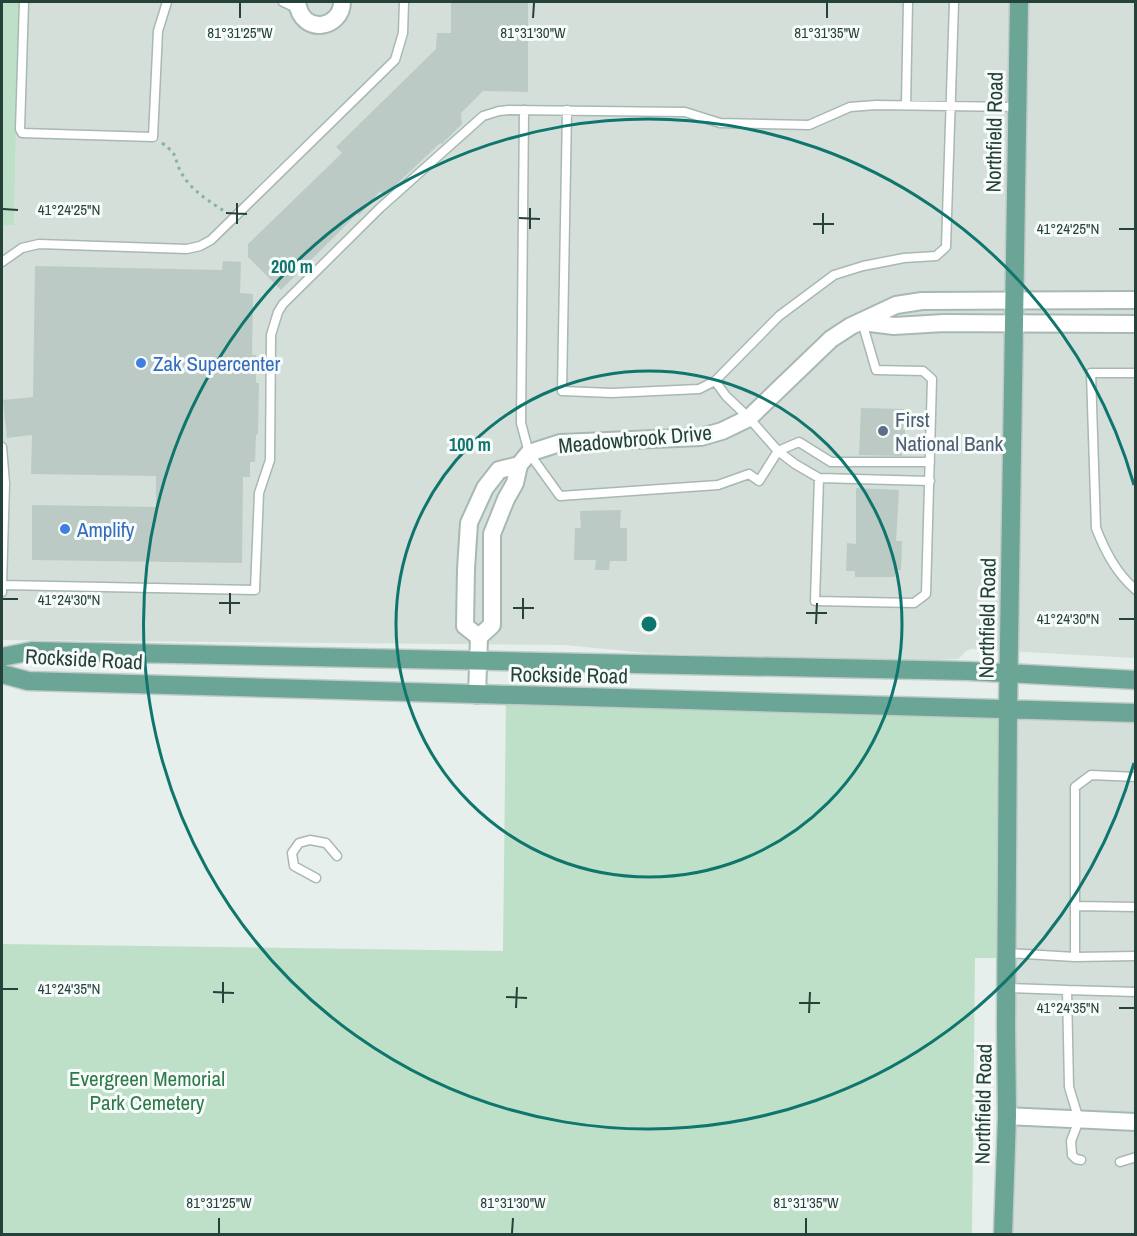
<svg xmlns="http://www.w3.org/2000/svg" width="1137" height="1236" font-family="'Archivo Narrow',sans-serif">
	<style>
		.built { fill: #d4dfda }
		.green { fill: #bfe0c8 }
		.building { fill: #bbcac4 }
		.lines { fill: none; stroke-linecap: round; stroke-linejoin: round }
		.lane-casing { stroke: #a8b8b2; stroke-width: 11 }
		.street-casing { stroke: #a8b8b2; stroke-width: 20 }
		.primary-casing { stroke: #c2cac8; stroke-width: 21 }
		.path { stroke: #86b3a5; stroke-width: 3; stroke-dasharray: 3 4.5; stroke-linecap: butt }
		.lane { stroke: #fff; stroke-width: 8 }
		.street { stroke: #fff; stroke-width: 16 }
		.primary { stroke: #6aa596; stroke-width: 18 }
		.ticks { fill: none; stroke: #24423a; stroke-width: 2 }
		.ring { fill: none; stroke: #0f766e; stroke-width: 3 }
		.shop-dot { fill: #3f7fe0; stroke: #f7fbf9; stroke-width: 2 }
		.service-dot { fill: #5c6f8a; stroke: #f7fbf9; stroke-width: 2 }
		.labels { text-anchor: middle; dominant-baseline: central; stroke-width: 6; stroke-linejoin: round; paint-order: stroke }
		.street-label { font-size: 21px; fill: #24423a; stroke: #f7fbf9 }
		.shop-label { font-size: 21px; fill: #366cbe; stroke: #f7fbf9; text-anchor: start }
		.service-label { font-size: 21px; fill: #4e5e75; stroke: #f7fbf9; text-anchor: start }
		.park-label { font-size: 21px; fill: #2d7a4b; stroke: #f7fbf9 }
		.ticks-label { font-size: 15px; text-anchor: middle; fill: #24423a; stroke: #f7fbf9; stroke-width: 6; stroke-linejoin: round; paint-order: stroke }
		.centre { fill: #0f766e; stroke: #f7fbf9; stroke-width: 3 }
		.ring-label { font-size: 18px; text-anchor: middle; font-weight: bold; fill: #0f766e; stroke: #f7fbf9; stroke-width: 6; stroke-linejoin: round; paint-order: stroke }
	</style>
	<rect width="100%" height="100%" fill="#e6efeb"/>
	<path class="built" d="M19,2H1135V658L971,649L966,651L958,659L918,661L647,653L564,645L2,640V226L14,225Z
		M1008,708L1135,713V1234H1003Z"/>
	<path class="green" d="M2,2H19L14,225L2,226Z
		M506,696L1008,708L1007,958H975L972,1234H2V944L503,951Z"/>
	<path class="building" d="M451,2H528V92L483,91L461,113L462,124L442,144L440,143L384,196L380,191L366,208L359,215L357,214L281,290L248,257V244L342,153L336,147L436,49L437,33H451Z
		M223,261L241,262L240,293L253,294L252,355H256V383H259L258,434L256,435L255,462H250V477H243L242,563L32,560V505L156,507V476L31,474L32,435L7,438L3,400L33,397L35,266L222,270Z
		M861,408L904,409L903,430H905V444H902V456L859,455Z
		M856,488L899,490L896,541H902L901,570H895V577H855V571H846L847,543L856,544Z
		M621,510L620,528H627V561H610L609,570H595L596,560H574L575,528H581L580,511Z"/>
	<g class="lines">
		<defs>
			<path id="lane" d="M24,2L20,129L22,133L153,137L158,31L167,2
				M283,2L298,9
				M906,105L908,2
				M524,110L521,423L529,453L560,496L718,485L749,474L759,481L778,451L749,418L726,396L715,381
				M567,110L562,391L612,393L699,389L715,381L779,316L834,275L863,266L904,258L936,256L946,247L954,2
				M2,262L22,248L39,244L187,249L200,246L211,240L395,60L403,33L404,2
				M1136,373H1091L1096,528C1105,551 1116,573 1136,590
				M2,447L5,483L2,585
				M819,478L815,601L914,603L926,594L932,379L923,371L876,370L862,322
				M930,481L819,478L795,464L778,451L799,442L831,462H930
				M2,592V585L255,590L259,493L270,460L271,335L278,312L283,304L380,208L483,116L499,111L509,110L685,112L720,123L809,125L850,107L876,105L1017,107
				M316,878L294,866L292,853L299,843L310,840L326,843L337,856
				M1075,906L1136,907
				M1007,953L1075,957L1136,956
				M1075,957V787L1091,775L1136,777
				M1007,988L1067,990L1069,1087L1079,1120L1071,1141L1072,1155L1076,1159L1081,1160
				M1067,990L1136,992
				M1120,1162L1136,1157"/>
			<path id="street" d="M297,2C302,37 342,28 342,2
				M862,322L894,326L944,323L1136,324
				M519,465L529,453L560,443L701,437L722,431L749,418L831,339L851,326L896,305L922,301L1136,300
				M519,465L515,483L506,499L492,534V625L479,637L465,626L466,569L469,523L485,488L499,470Z
				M477,695L479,637
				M1007,1116L1136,1122"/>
			<path id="primary" d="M2,657L32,651L968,671L1136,680
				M2,674L28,681L1136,713
				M1003,1234L1007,1116L1006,1026L1008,708L1019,2"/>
		</defs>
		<use href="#lane" class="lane-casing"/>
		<use href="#street" class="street-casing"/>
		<use href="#primary" class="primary-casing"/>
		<path class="path" d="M162,143C181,157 172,157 182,174C191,190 209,201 224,211"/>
		<use href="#lane" class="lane"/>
		<use href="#street" class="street"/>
		<use href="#primary" class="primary"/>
	</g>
	<path class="ticks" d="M240,18V3M533,18L534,3M827,18V3M3,209L18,210M226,213L247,214M519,218L540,219M237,224V203M813,224H834M530,229V208M1119,229H1134M823,234V213M3,599H18M219,603H240M513,608H534M806,613H827M230,614V593M523,619V598M1119,619H1134M816,624L817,603M3,989H18M213,992L234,993M506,997L527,998M223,1003V982M799,1003H820M516,1008L517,987M1119,1008H1134M809,1013L810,992M219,1233V1218M512,1233L513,1218M806,1233V1218"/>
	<g class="ring">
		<circle cx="649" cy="624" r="253"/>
		<path d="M1134 763A505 505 0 1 1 1134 485"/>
	</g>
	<g class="shop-dot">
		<circle cx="141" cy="363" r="6"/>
		<circle cx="65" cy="529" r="6"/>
	</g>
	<circle class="service-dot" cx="883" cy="431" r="6"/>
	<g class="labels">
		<g class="street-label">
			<text transform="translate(994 132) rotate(-89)">Northfield Road</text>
			<text transform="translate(635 439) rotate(-5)">Meadowbrook Drive</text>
			<text transform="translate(987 618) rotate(-89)">Northfield Road</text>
			<text transform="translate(84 659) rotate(3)">Rockside Road</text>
			<text transform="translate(569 675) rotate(1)">Rockside Road</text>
			<text transform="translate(983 1104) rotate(-89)">Northfield Road</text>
		</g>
		<g class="shop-label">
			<text x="153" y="363">Zak Supercenter</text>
			<text x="77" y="529">Amplify</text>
		</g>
		<g class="service-label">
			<text x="895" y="419">First<tspan x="895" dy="24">National Bank</tspan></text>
		</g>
		<g class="park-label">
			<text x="147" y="1078">Evergreen Memorial<tspan x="147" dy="24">Park Cemetery</tspan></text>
		</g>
	</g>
	<g class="ticks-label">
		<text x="240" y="38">81°31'25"W</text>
		<text x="533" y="38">81°31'30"W</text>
		<text x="827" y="38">81°31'35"W</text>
		<text x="69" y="215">41°24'25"N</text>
		<text x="1068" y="234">41°24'25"N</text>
		<text x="69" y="605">41°24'30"N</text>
		<text x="1068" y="624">41°24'30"N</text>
		<text x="69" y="994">41°24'35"N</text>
		<text x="1068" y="1013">41°24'35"N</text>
		<text x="219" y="1208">81°31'25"W</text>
		<text x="513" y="1208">81°31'30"W</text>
		<text x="806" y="1208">81°31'35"W</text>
	</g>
	<circle cx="649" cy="624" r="9" class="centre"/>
	<g class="ring-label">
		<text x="292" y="273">200 m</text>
		<text x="470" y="451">100 m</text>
	</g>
	<rect width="1137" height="1236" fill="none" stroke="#24423a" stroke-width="6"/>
</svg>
